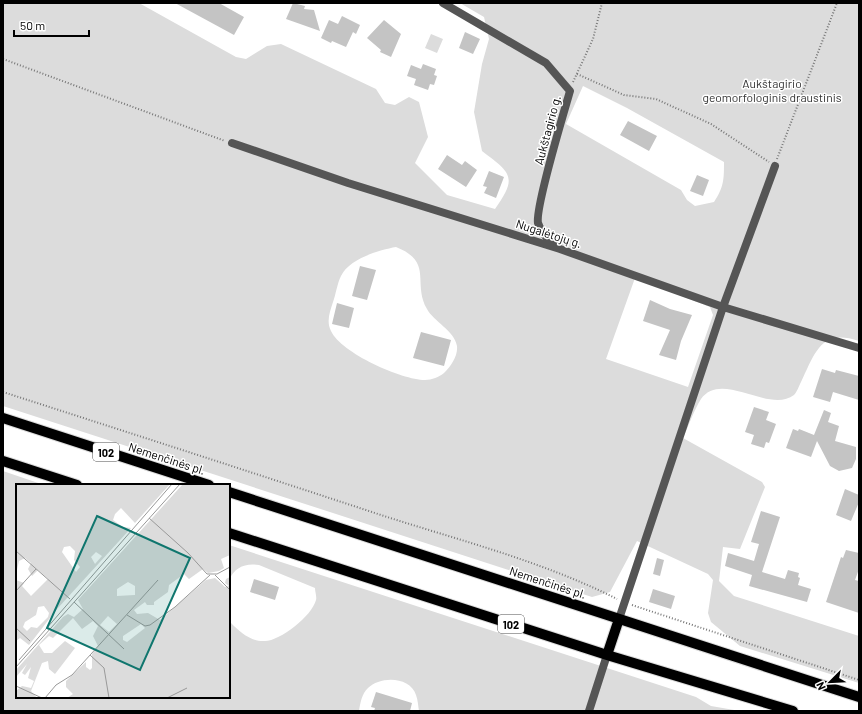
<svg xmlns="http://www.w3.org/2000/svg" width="862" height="714" font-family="Barlow,sans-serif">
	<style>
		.green { fill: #dcdcdc; fill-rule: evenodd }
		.building { fill: #c4c4c4 }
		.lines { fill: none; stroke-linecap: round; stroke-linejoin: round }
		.primary-casing { stroke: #dbdbdb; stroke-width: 12 }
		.path { stroke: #777; stroke-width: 2; stroke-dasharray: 1 2; stroke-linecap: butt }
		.street { stroke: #555; stroke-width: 8 }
		.primary { stroke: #000; stroke-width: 10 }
		.labels { text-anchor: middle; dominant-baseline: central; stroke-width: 3; stroke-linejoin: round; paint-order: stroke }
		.shield { fill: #fff; stroke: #4c4c4c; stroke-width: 1 }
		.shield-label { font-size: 11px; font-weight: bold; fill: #000 }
		.park-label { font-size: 12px; fill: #333; stroke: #fff }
		.street-label { font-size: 12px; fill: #000; stroke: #fff }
		.inset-road { fill: none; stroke: #999; stroke-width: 1 }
		.view { fill: #0f766e; fill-opacity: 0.15; stroke: #0f766e; stroke-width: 2 }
		.inset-edge { fill: none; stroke: #000; stroke-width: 2 }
	</style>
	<rect width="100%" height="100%" fill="#fff"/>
	<path class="green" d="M3,3H139L236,57L246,59L267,46L281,44L376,89L385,103L395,105L409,97L419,102L428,137L415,163L447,195L495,209C518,177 511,173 482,151L474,112L482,64L489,39L484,17L460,3H859V341C821,328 815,353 801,382C799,386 797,392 794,395C769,414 722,370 701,399C694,410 689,425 683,438L762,482L765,487L740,549L723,547L719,581L734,596L859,636V683L740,646L711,622L708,613L713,580L708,574L637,541L610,592L592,597L3,406ZM583,86L627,108L724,162C724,179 724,187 714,202L695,206L687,200L681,190L566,124ZM396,247C434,262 412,283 427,309C434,322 454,330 457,346C458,356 451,366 444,373C439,377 432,380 425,380C402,380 341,353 331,331C326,321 330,312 333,302C336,294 337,284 341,276C349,259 379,250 396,247ZM635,278L710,307L713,315L688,387L606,359Z
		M431,34L443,39L437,53L425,48Z
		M3,471L44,485H17V697H229V609L231,623C240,632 251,642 265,641C280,641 312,616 316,600C317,597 315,592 315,588L259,565C245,563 235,567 229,580V545L696,697L711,706L740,711H419C418,706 418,700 416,695C410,676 380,676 368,688C362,693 360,704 359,711H3Z"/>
	<path class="building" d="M175,3H219L244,17L234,35Z
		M293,3L305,6L304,9L314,10L320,31L286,19Z
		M342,16L360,25L356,34L353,32L346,47L332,41L331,43L321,38L329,20L338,24Z
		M384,20L401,34L391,57L380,52L381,50L367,38Z
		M465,32L480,39L473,54L459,48Z
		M423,64L436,69L434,75L437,76L434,85L430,84L428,90L414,85L416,79L407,76L411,65L421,69Z
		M628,121L657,136L649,151L620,135Z
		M447,155L462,165L465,161L477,170L466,187L438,169Z
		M489,171L504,177L496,198L484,193L487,187L483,186Z
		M697,175L709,180L703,196L690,191Z
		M360,266L376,270L367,300L352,296Z
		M650,300L670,309L692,315L681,341L676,360L659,355L670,330L643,321Z
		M337,303L354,308L349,328L332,324Z
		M421,332L451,340L444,366L413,358Z
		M822,369L835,373L836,370L859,376V400L833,392L830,402L813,397Z
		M754,407L769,412L766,420L776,424L769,443L766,442L764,448L751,444L754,435L745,432Z
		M824,410L831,413L828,422L839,426L835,441L856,447V459L852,468L839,471L830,466L817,441L811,457L786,448L793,429L798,431L799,429L814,435Z
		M845,489L859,495V502L851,521L836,515Z
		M761,511L780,517L762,572L785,579L788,570L799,573L798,577L800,578L798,585L811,589L807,602L749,586L752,575L725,566L728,553L754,561L759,544L751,542Z
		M846,550L859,553V569L855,580L859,581V613L826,602L841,557L843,558Z
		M657,558L664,560L660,576L653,574Z
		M254,579L279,587L275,600L250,592Z
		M653,589L675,596L671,609L649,602Z
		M376,692L412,703L410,711H374L375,708L371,707Z"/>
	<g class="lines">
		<defs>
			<path id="primary" d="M3,418L209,485
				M3,461L77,485
				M229,492L859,697
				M229,533L607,655L793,711
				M607,655L619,619"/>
		</defs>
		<use href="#primary" class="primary-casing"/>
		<path class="path" d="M3,59L225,141
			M577,74L624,95L656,99L711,124L769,162
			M573,82L593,39L602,3
			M777,159L837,3
			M3,392C130,433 257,474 384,516C462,541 544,562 617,599
			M632,605L859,680"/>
		<path class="street" d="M443,3L546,63L570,91C564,112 535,208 538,223C541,232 547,239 554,244
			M232,143L348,183L560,249L723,307L859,348
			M619,619L723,307L775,166
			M589,711L607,655"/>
		<use href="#primary" class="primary"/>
	</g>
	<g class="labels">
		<g class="shield">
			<rect x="93" y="443" width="26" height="18" rx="3"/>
			<rect x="498" y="615" width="26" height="18" rx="3"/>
		</g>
		<g class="shield-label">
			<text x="106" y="452">102</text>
			<text x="511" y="624">102</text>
		</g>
		<g class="park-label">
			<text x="772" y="83">Aukštagirio<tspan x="772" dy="14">geomorfologinis draustinis</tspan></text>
		</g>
		<g class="street-label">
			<text transform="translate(547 130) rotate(-75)">Aukštagirio g.</text>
			<text transform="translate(549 233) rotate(18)">Nugalėtojų g.</text>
			<text transform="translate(167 458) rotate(18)">Nemenčinės pl.</text>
			<text transform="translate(548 582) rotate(18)">Nemenčinės pl.</text>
		</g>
	</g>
	<g transform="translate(16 484)">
		<rect width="214" height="214" fill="#fff"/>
		<path d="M0,0H154L119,39L105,24L99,30L97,36L107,43L115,44L41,125L13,161L4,154L0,157V96L8,99L6,102L15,112L32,95L22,86L16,92L12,85L15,79L9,74L3,77L0,90ZM54,62L59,67L58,76L64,83L60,88L46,68L48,63ZM80,68L86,72L79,80L75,73ZM28,122L33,129L32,133L21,144L15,143L11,147L7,143L9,138L20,131L22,123ZM167,0H214V71L205,75L208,84L203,87L192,89L187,85L173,95L168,90L153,101L152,108L138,118V121H131L129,118L118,126L121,130L132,129L144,136L190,96L199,94L209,103L213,102L209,99L210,95L214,93V214H51L57,210L50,203V197L70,178V183L74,186L76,184V170L82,162L77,152L82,142L77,137L66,145L57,134L37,154L33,152L23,161L28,169H36L49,157L59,164L39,190L33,185L32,177L26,179L15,207L21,214H0V207L6,202L15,204L18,197L12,194L15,183L9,191L6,189L11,180L0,193V186L47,133L52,130L58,133L67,125L62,116ZM112,98L119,102V111L101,112V105ZM92,132L101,140L93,148L84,141ZM125,140L129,144L111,158L107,156V152Z" fill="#dcdcdc" fill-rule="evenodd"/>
		<path class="inset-road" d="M133,34L172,69L191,90H201L214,83M0,67L54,115M199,91L214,106M0,107L20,85M58,118L108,165M111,131L129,142L134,141L159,123L194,91M0,144L14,157M74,171L88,184L93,214M3,176L156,0M0,183L164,0M0,202L26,214M29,214L40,201L56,191L142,96M151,214L171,204"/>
		<path class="view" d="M81,32L174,74L124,186L31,144Z"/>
		<rect width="214" height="214" class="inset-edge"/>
	</g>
	<rect width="862" height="714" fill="none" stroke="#000000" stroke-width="8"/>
	<g transform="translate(830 682) rotate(246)" stroke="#ffffff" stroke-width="3" paint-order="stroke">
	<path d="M0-3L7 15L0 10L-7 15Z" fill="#000000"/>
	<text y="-6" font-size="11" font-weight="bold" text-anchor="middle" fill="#000000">N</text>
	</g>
	<path d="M14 30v6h75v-6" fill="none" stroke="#000000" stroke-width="2"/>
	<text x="20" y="30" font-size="12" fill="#000000" stroke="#ffffff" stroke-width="3" paint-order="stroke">50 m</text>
</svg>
